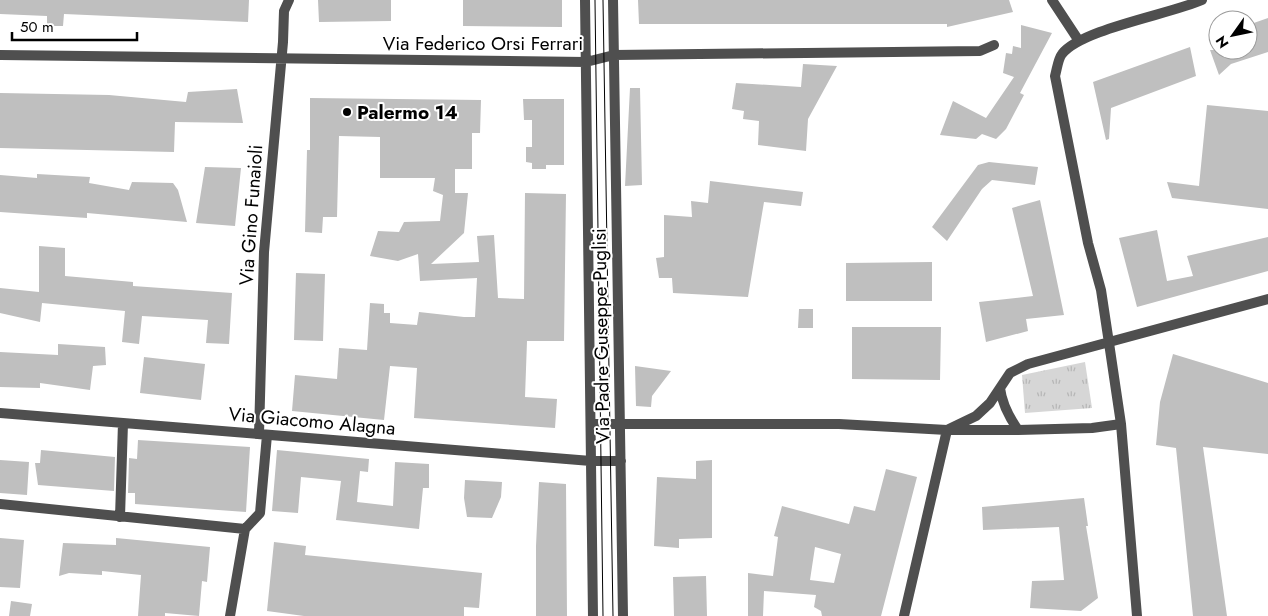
<svg xmlns="http://www.w3.org/2000/svg" width="1268" height="616" font-family="Jost,sans-serif">
	<style>
		.grass { fill: url(#grass-tufts) }
		.building { fill: #bfbfbf; fill-rule: evenodd }
		.lines { fill: none; stroke-linecap: round; stroke-linejoin: round }
		.street { stroke: #4f4f4f; stroke-width: 10 }
		.tram { stroke: #000; stroke-width: 1 }
		.poi-dot { fill: #000; stroke: #fff; stroke-width: 2 }
		.labels { text-anchor: middle; dominant-baseline: central; stroke-width: 4; stroke-linejoin: round; paint-order: stroke }
		.street-label { font-size: 19px; fill: #000; stroke: #fff }
		.poi-label { font-size: 19px; font-weight: bold; fill: #000; stroke: #fff; text-anchor: start }
	</style>
	<defs>
		<pattern id="grass-tufts" width="24" height="20" patternUnits="userSpaceOnUse" patternTransform="scale(1.25)"><rect width="24" height="20" fill="#d6d6d6"/><path d="M3 7l-1-3M5 7V3M7 7l1-3M15 17l-1-3M17 17v-4M19 17l1-3" fill="none" stroke="#b6b6b6"/></pattern>
	</defs>
	<rect width="100%" height="100%" fill="#fff"/>
	<path class="grass" d="M1085,362L1092,408L1025,413L1022,375Z"/>
	<path class="building" d="M0,0H249L248,22L64,14L63,26H47V16L0,14Z
		M318,0H391V21L319,22Z
		M463,0H562V27L463,26Z
		M638,0H1009L1013,12L947,27V24H639Z
		M1268,18V52L1231,64L1219,75L1210,50H1248V25Z
		M1021,25L1052,33L1020,93L1024,95L1006,129L996,139L982,134L976,139L940,135L953,101L986,118L1014,77L1003,73L1006,53L1012,54L1013,46L1021,48Z
		M1190,47L1196,76L1111,108L1109,139L1106,140L1093,82Z
		M803,64L837,66L808,119L806,151L758,145L759,121L743,119L744,111L732,109L736,83L801,87Z
		M630,88H640L642,185L625,186Z
		M237,89L243,123L175,122L174,152L0,148V93L109,95L186,102L188,92Z
		M310,98L481,100L480,133H472V169H455V193H468L464,233L431,264L479,262L477,236L494,235L498,298L524,299L525,193L566,194L564,341H527L525,397L557,399L555,428L414,418L417,368L390,366L384,420L292,411L295,375L337,379L339,348L367,350L370,303L384,304V313H390V323L417,325L419,312L464,317H475L477,278L420,281L418,254L398,261L370,256L378,231L399,232L404,222L440,221L443,195L433,191L435,178H380V137L339,136L337,217H323L322,233L305,232L307,150H310Z
		M523,99H564V165H546V169H532V163L526,162V147H532V120H524Z
		M1207,105L1268,111V209L1172,198L1167,182L1199,186Z
		M989,162L1038,167L1035,185L992,180L982,189L947,241L932,227L978,165Z
		M205,167L241,168L235,226L196,223Z
		M37,174L90,177L89,183L129,190L132,182L173,183L178,190L187,222L87,213V218L0,212V175L37,178Z
		M710,181L803,192L801,206L764,202L748,297L673,293L672,278H659L656,258L664,257V215L692,217L691,201L708,203Z
		M1040,200L1064,315L1026,319L1028,331L986,342L979,302L1033,296L1012,208Z
		M1157,230L1167,281L1193,276L1187,256L1268,237V271L1137,307L1119,238Z
		M39,246L65,248V276L133,282V286L232,293L229,344L206,343L208,320L142,316L139,344L122,342L125,311L42,303L40,322L0,313V288L39,292Z
		M932,262V301H846V263Z
		M296,273L325,274L323,341L294,340Z
		M799,309H813V328H798Z
		M852,327H941L940,380L852,379Z
		M58,344L105,347L106,365L93,366L90,390L40,383V388L0,387V352L58,355Z
		M1173,354L1268,383V454L1203,447L1227,616H1193L1176,448L1156,445L1160,402Z
		M144,357L205,364L201,400L140,393Z
		M635,366L671,371L652,396L651,407L636,406Z
		M138,440L250,447L246,512L135,504V493H128L129,458L137,459Z
		M41,450L115,457L114,491L38,485L35,463H40Z
		M277,450L369,459L368,472L360,471L357,502L393,506L395,462L429,464V488H423L419,529L336,520L341,481L301,477L298,513L272,511Z
		M0,460L29,462L27,495L0,493Z
		M712,460V538L679,539V548L654,546L657,477L696,479V461Z
		M886,469L917,477L881,616H822L821,611L814,607L816,595L764,591L763,616H748V573L773,576L778,537L774,536L782,506L849,524L854,506L875,511ZM815,547L841,554L834,583L810,580Z
		M465,480L502,482L501,497L492,518L467,517L464,498Z
		M539,482L566,484L567,616H536V546Z
		M1084,498L1088,526H1086L1098,598L1081,611L1030,608L1032,581L1064,580L1059,527L983,530L982,507Z
		M0,538L24,540L20,588L0,587Z
		M116,538L210,547L207,582L202,581L199,616L165,613V616H138L141,575L102,571V575L69,573L59,576L63,543L116,545Z
		M274,542L306,546L305,555L482,573L479,608L464,607V616H304L267,611Z
		M706,576L707,616H674L673,577Z
		M11,601L32,604L30,616H9Z"/>
	<g class="lines">
		<path class="street" d="M585,0L593,616
			M613,0L623,616
			M1052,0L1079,41
			M0,55L586,62L614,55L980,51L994,45
			M1000,388C1002,404 1009,417 1018,430
			M0,413L591,461H621
			M591,424H839L947,430H1018L1092,428L1121,424
			M949,429L976,416L990,403L1010,373L1028,364L1268,299
			M259,434L264,252L283,42L284,11L289,0
			M0,504L245,529
			M120,517L123,423
			M230,616L245,529L260,513L267,435
			M904,616L947,430
			M1137,616L1121,424L1109,343L1101,290L1088,243L1055,76C1057,69 1058,59 1062,54C1081,29 1171,14 1202,0"/>
		<path class="tram" d="M595,0L603,616
			M603,0L613,616"/>
	</g>
	<circle class="poi-dot" cx="347" cy="112" r="5"/>
	<g class="labels">
		<g class="street-label">
			<text x="483" y="43">Via Federico Orsi Ferrari</text>
			<text transform="translate(251 215) rotate(-86)">Via Gino Funaioli</text>
			<text transform="translate(601 336) rotate(-91)">Via Padre Guseppe Puglisi</text>
			<text transform="translate(312 421) rotate(5)">Via Giacomo Alagna</text>
		</g>
		<g class="poi-label">
			<text x="357" y="112">Palermo 14</text>
		</g>
	</g>
	<g transform="translate(1233 35) rotate(237)"><circle r="24" fill="#ffffff" stroke="#999999"/>
	<path d="M0-4L9 19L0 12L-9 19Z" fill="#000000"/>
	<text y="-8" font-size="14" font-weight="bold" text-anchor="middle" fill="#000000">N</text>
	</g>
	<path d="M12 32v8h125v-8" fill="none" stroke="#000000" stroke-width="2.5"/>
	<text x="20" y="32" font-size="15" fill="#000000" stroke="#ffffff" stroke-width="4" paint-order="stroke">50 m</text>
</svg>
